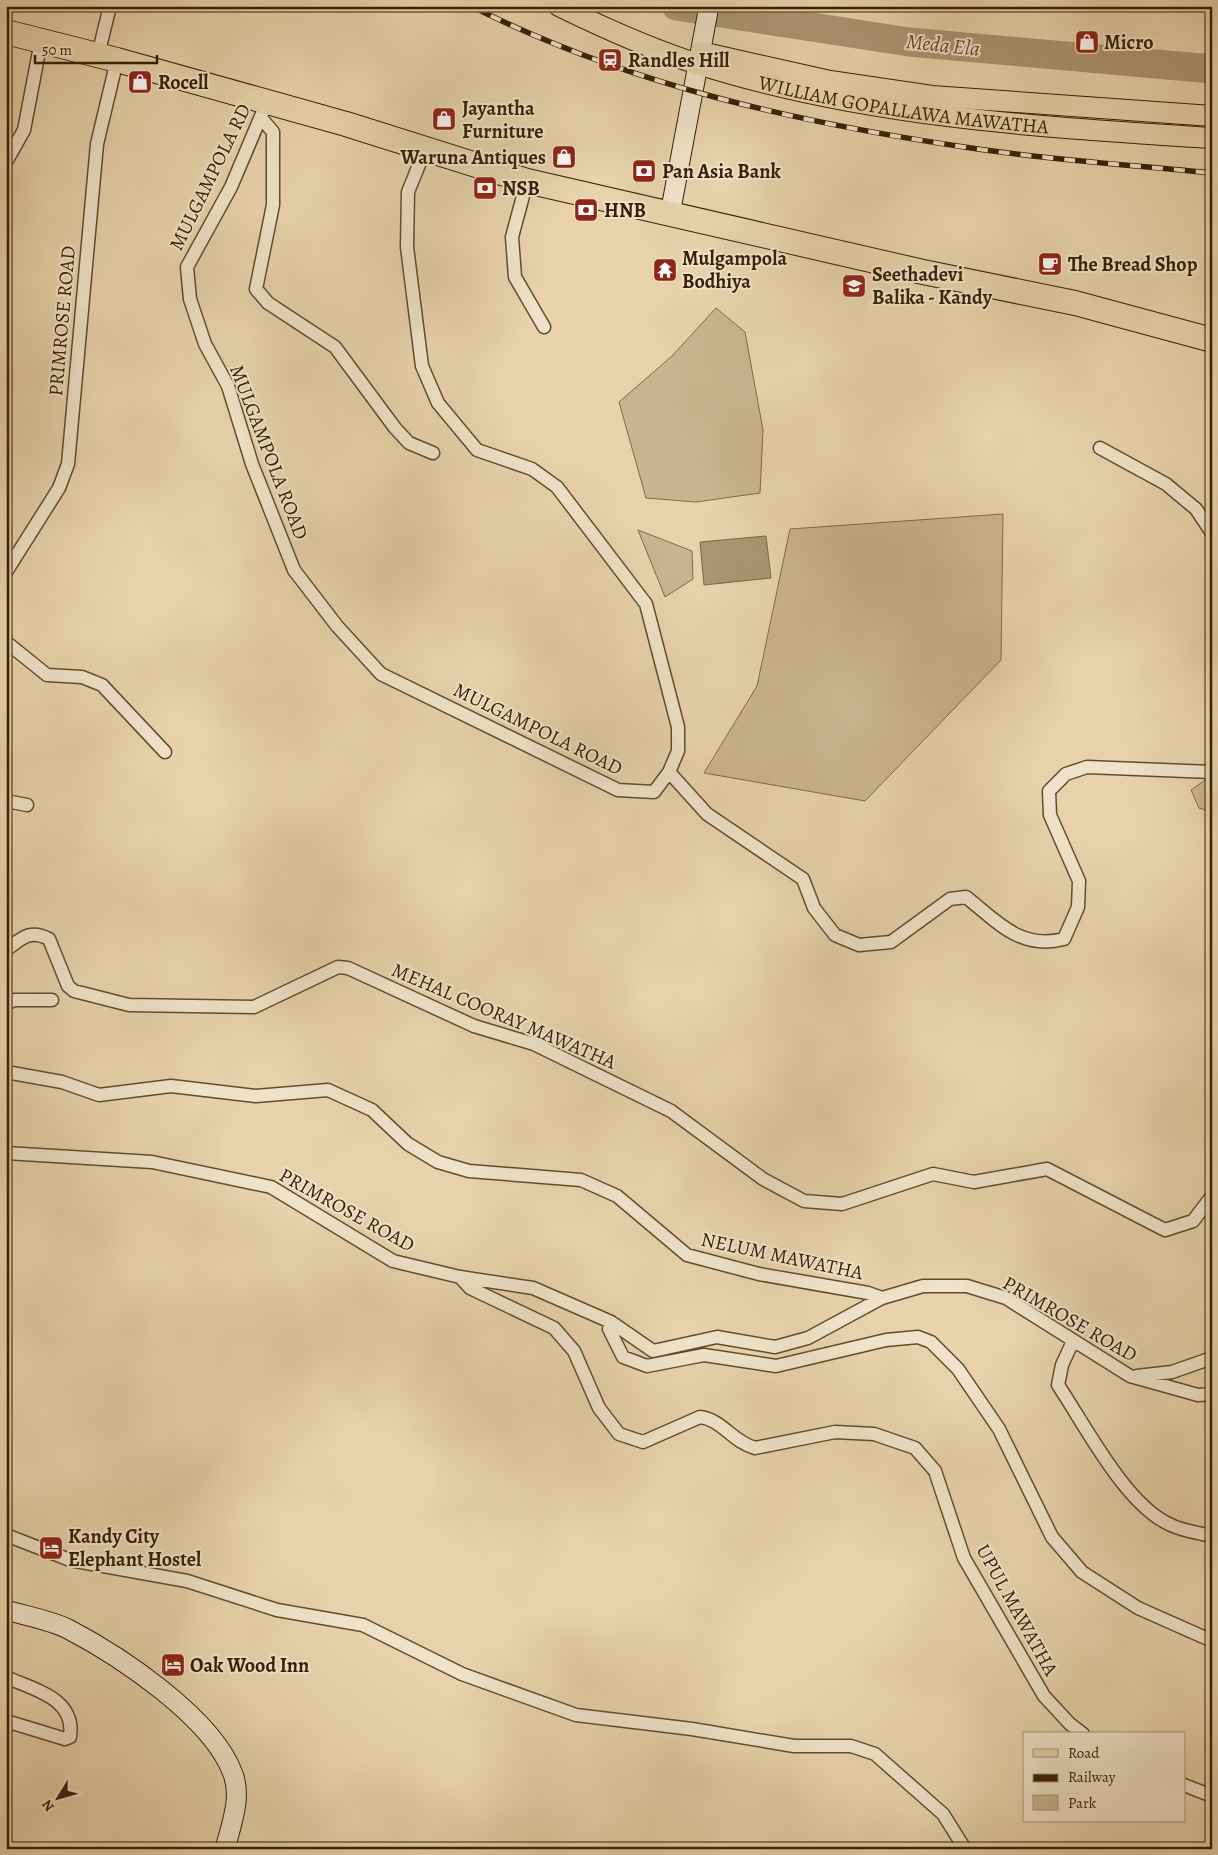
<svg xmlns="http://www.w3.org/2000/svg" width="1218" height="1855" font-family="Alegreya,serif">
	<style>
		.green { fill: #c9b48f; stroke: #806a4a }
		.water { fill: #ab9573; stroke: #7c6647 }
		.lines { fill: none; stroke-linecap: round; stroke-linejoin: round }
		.river { stroke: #ab9573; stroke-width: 29 }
		.street-casing { stroke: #624c2f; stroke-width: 15 }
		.secondary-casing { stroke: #361f06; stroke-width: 21 }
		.primary-casing { stroke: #361f06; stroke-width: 22 }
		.highway-casing { stroke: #361f06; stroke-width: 26 }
		.street { stroke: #efe2c8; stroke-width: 12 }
		.secondary { stroke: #efe2c8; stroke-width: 19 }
		.primary { stroke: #e7d2ab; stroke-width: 20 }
		.highway { stroke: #e7d2ab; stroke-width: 24 }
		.rail-casing { stroke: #361f06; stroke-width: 5.5 }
		.rail { stroke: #efe2c8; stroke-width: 4; stroke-dasharray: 11; stroke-linecap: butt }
		.labels { text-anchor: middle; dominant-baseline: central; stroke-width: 4; stroke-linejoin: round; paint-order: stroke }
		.poi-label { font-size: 20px; font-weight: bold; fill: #361f06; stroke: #efe2c8; text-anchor: start }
		.street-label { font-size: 20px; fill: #361f06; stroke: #efe2c8 }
		.water-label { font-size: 21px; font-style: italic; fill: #5f482c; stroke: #efe2c8 }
	</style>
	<rect width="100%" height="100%" fill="#e7d2ab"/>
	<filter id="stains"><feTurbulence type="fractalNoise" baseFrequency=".004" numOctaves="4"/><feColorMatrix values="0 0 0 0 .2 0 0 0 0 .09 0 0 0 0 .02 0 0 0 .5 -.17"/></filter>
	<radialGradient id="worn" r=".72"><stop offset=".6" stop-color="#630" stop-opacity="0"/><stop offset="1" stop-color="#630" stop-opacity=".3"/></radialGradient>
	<path class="green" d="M716,308L745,332L763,430L760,493L696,502L646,498L619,402L672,356Z
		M1003,514L1001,660L865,801L704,773L757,686L790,529Z
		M638,530L692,551L693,579L665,597Z
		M1208,778L1212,780V808L1210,812L1199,808L1191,790Z"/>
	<path class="water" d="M766,536L771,578L704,585L700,542Z"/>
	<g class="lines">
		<path class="river" d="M676,6L909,42L1212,69"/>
		<defs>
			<path id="street" d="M98,55L110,6
				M267,102L231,187L187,267L190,299L205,344L228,386L252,464L294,570L337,626L381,674L618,790L654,792L669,772L678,751V727L646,604L557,487L532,469L477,450L438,403L422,366L407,247L408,192L425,150
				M262,119L273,132V205L256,289L268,303L335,347L395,428L409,443L433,453
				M6,162L24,130L41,41
				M527,181L512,237L515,277L544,327
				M1100,448L1166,484L1196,509L1212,533
				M6,572L59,488L68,464L97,144L117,60
				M6,642L47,675L82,677L102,685L165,752
				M669,772L707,814L803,879L814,908L835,935L859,945L891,942L950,899L966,897C998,922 1020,950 1064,939L1078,907L1079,881L1050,815L1049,791L1066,774L1087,767L1212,772
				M6,801L27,805
				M6,950C22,938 30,929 49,939L68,986L74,991L129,1005L254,1007L338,967L348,968L474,1026L534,1044L671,1111L763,1179L804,1201L842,1204L933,1174L974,1182L1047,1169L1165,1230L1193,1221L1212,1196
				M6,1004L14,1000H52
				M6,1072L62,1082L99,1095L171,1086L256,1096L328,1090L372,1110L408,1144L438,1162L469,1171L581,1180L617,1196L687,1255L759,1274L868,1293L882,1298
				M6,1153L152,1162L271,1187L393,1261L460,1277L533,1288L611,1322L653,1351L717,1337L775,1347L808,1338L882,1298L923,1286H967L1006,1298L1130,1376L1198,1395L1212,1394
				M460,1277L470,1288L554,1328L574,1351L599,1408L619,1434L643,1442L700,1417C721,1419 733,1442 755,1448L835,1432L874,1434L915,1448L935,1471L964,1558L1044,1696L1070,1724L1083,1734
				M611,1322L609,1329L623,1357L647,1366L704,1355L776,1366L886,1340L918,1337L931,1342L958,1369L999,1429L1052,1537L1082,1572L1138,1608L1208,1639H1212
				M1073,1341L1062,1365L1058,1385C1085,1425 1126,1506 1171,1525C1183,1531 1199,1533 1212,1536
				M1137,1376L1172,1372L1212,1358
				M6,1535L70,1560L187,1581L277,1610L363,1625L462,1674L576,1715L692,1729L794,1746H851L875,1754L943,1814L965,1849
				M6,1677C34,1690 76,1698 70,1737L65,1739L6,1721
				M1184,1785L1212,1796"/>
			<path id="secondary" d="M670,214L709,6
				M6,1610C26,1616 50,1620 68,1629C120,1656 213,1718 233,1774C242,1798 231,1825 225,1849"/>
			<g id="primary">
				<path id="s1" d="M559,6C604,28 650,49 698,64C864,117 1039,127 1212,138"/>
				<path d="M701,52L830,81L932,96L1212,116"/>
			</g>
			<path id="highway" d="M6,32L117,60L346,124L527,181L923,272L1075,303L1212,340"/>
		</defs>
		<use href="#street" class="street-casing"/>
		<use href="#secondary" class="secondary-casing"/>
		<use href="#primary" class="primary-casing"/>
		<use href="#highway" class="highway-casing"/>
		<use href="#street" class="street"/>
		<use href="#secondary" class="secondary"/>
		<use href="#primary" class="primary"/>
		<use href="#highway" class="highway"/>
		<defs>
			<path id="rail" d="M471,6C628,85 799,123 971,148C1051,160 1132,165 1212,173"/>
		</defs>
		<use href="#rail" class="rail-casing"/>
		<use href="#rail" class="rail"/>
	</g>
	<defs>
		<symbol id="shop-square" viewBox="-11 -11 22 22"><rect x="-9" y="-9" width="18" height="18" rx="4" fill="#8f2418" stroke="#efe2c8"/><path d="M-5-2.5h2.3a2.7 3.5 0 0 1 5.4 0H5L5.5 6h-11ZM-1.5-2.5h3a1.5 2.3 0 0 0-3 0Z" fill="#fff"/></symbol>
		<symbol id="station-square" viewBox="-11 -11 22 22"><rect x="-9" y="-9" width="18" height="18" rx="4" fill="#8f2418" stroke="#efe2c8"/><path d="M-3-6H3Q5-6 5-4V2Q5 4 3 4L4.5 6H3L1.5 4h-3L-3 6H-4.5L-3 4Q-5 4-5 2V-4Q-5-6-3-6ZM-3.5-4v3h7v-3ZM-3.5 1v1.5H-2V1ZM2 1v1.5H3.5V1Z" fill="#fff"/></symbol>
		<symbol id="bank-square" viewBox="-11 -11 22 22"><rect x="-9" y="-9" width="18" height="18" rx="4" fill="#8f2418" stroke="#efe2c8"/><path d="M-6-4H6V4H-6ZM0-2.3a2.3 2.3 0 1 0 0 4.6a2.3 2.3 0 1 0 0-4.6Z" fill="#fff"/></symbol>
		<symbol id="cafe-square" viewBox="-11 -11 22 22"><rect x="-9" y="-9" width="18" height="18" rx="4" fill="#8f2418" stroke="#efe2c8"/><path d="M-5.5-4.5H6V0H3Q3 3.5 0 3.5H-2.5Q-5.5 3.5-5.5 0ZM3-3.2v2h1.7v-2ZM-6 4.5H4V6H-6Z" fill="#fff"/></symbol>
		<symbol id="temple-square" viewBox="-11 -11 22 22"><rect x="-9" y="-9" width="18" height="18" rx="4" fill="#8f2418" stroke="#efe2c8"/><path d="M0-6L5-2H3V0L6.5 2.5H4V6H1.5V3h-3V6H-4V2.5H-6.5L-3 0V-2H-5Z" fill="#fff"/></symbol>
		<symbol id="school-square" viewBox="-11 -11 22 22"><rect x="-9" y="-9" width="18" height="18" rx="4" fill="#8f2418" stroke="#efe2c8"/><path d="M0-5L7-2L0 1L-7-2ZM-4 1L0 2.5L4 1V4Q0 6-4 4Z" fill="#fff"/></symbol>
		<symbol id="hotel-square" viewBox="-11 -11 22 22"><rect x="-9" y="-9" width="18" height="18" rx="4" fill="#8f2418" stroke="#efe2c8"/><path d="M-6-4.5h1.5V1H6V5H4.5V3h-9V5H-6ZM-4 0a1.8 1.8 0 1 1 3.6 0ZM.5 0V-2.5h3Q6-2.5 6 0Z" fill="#fff"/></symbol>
	</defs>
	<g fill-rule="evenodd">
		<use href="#shop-square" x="1073" y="28" width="28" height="28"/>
		<use href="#station-square" x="596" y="46" width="28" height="28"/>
		<use href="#shop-square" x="126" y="68" width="28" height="28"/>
		<use href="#shop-square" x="430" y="105" width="28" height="28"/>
		<use href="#shop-square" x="550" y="143" width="28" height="28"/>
		<use href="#bank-square" x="630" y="157" width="28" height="28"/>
		<use href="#bank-square" x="471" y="174" width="28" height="28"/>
		<use href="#bank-square" x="572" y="196" width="28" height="28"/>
		<use href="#cafe-square" x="1036" y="250" width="28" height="28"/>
		<use href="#temple-square" x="651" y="256" width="28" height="28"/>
		<use href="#school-square" x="840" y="272" width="28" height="28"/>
		<use href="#hotel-square" x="37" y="1534" width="28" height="28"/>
		<use href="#hotel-square" x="159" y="1651" width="28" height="28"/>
	</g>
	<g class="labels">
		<g class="poi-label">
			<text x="1104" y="42">Micro</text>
			<text x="628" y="60">Randles Hill</text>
			<text x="158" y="82">Rocell</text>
			<text x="462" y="108">Jayantha<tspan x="462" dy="23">Furniture</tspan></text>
			<text x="546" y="157" text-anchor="end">Waruna Antiques</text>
			<text x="662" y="171">Pan Asia Bank</text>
			<text x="502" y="188">NSB</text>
			<text x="604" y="210">HNB</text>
			<text x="682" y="258">Mulgampola<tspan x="682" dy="23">Bodhiya</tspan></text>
			<text x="1068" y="264">The Bread Shop</text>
			<text x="872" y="274">Seethadevi<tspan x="872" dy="23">Balika - Kandy</tspan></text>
			<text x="68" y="1536">Kandy City<tspan x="68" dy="23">Elephant Hostel</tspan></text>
			<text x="190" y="1665">Oak Wood Inn</text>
		</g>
		<g class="street-label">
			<text stroke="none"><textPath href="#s1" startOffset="361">WILLIAM GOPALLAWA MAWATHA</textPath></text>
			<text transform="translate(210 177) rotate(-64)">MULGAMPOLA RD</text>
			<text transform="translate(62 321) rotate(-85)">PRIMROSE ROAD</text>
			<text transform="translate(269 452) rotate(69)">MULGAMPOLA ROAD</text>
			<text transform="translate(538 729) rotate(26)">MULGAMPOLA ROAD</text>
			<text transform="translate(504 1016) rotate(23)">MEHAL COORAY MAWATHA</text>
			<text transform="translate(347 1210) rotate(29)">PRIMROSE ROAD</text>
			<text transform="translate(782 1256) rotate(12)">NELUM MAWATHA</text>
			<text transform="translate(1070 1319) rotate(30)">PRIMROSE ROAD</text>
			<text transform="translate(1017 1610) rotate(61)">UPUL MAWATHA</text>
		</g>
		<g class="water-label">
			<text transform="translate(943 45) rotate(6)">Meda Ela</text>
		</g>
	</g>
	<rect width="1218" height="1855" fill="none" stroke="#e7d2ab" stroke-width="25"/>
	<rect x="8" y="8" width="1203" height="1840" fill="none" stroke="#361f06" stroke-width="2.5"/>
	<rect x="12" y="12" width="1193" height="1830" fill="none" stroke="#361f06"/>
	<rect x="1023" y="1732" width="162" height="90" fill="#efe2c8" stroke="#a5947a"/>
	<rect x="1033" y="1749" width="25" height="8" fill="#e7d2ab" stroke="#a5947a"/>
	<text x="1068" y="1758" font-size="15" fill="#361f06">Road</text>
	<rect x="1033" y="1774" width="25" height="8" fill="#361f06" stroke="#a5947a"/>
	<text x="1068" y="1782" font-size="15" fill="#361f06">Railway</text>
	<rect x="1033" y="1795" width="25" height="15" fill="#c9b48f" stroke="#a5947a"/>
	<text x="1068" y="1808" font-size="15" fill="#361f06">Park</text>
	<g transform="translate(58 1798) rotate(233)" stroke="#efe2c8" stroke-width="4" paint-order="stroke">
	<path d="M0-4L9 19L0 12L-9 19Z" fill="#361f06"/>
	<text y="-8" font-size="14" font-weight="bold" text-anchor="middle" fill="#361f06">N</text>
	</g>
	<path d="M35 55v8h122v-8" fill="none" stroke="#361f06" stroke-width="2.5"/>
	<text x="42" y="55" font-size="15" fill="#361f06" stroke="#efe2c8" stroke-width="4" paint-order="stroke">50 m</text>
	<rect width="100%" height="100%" filter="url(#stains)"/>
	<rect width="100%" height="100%" fill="url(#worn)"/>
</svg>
